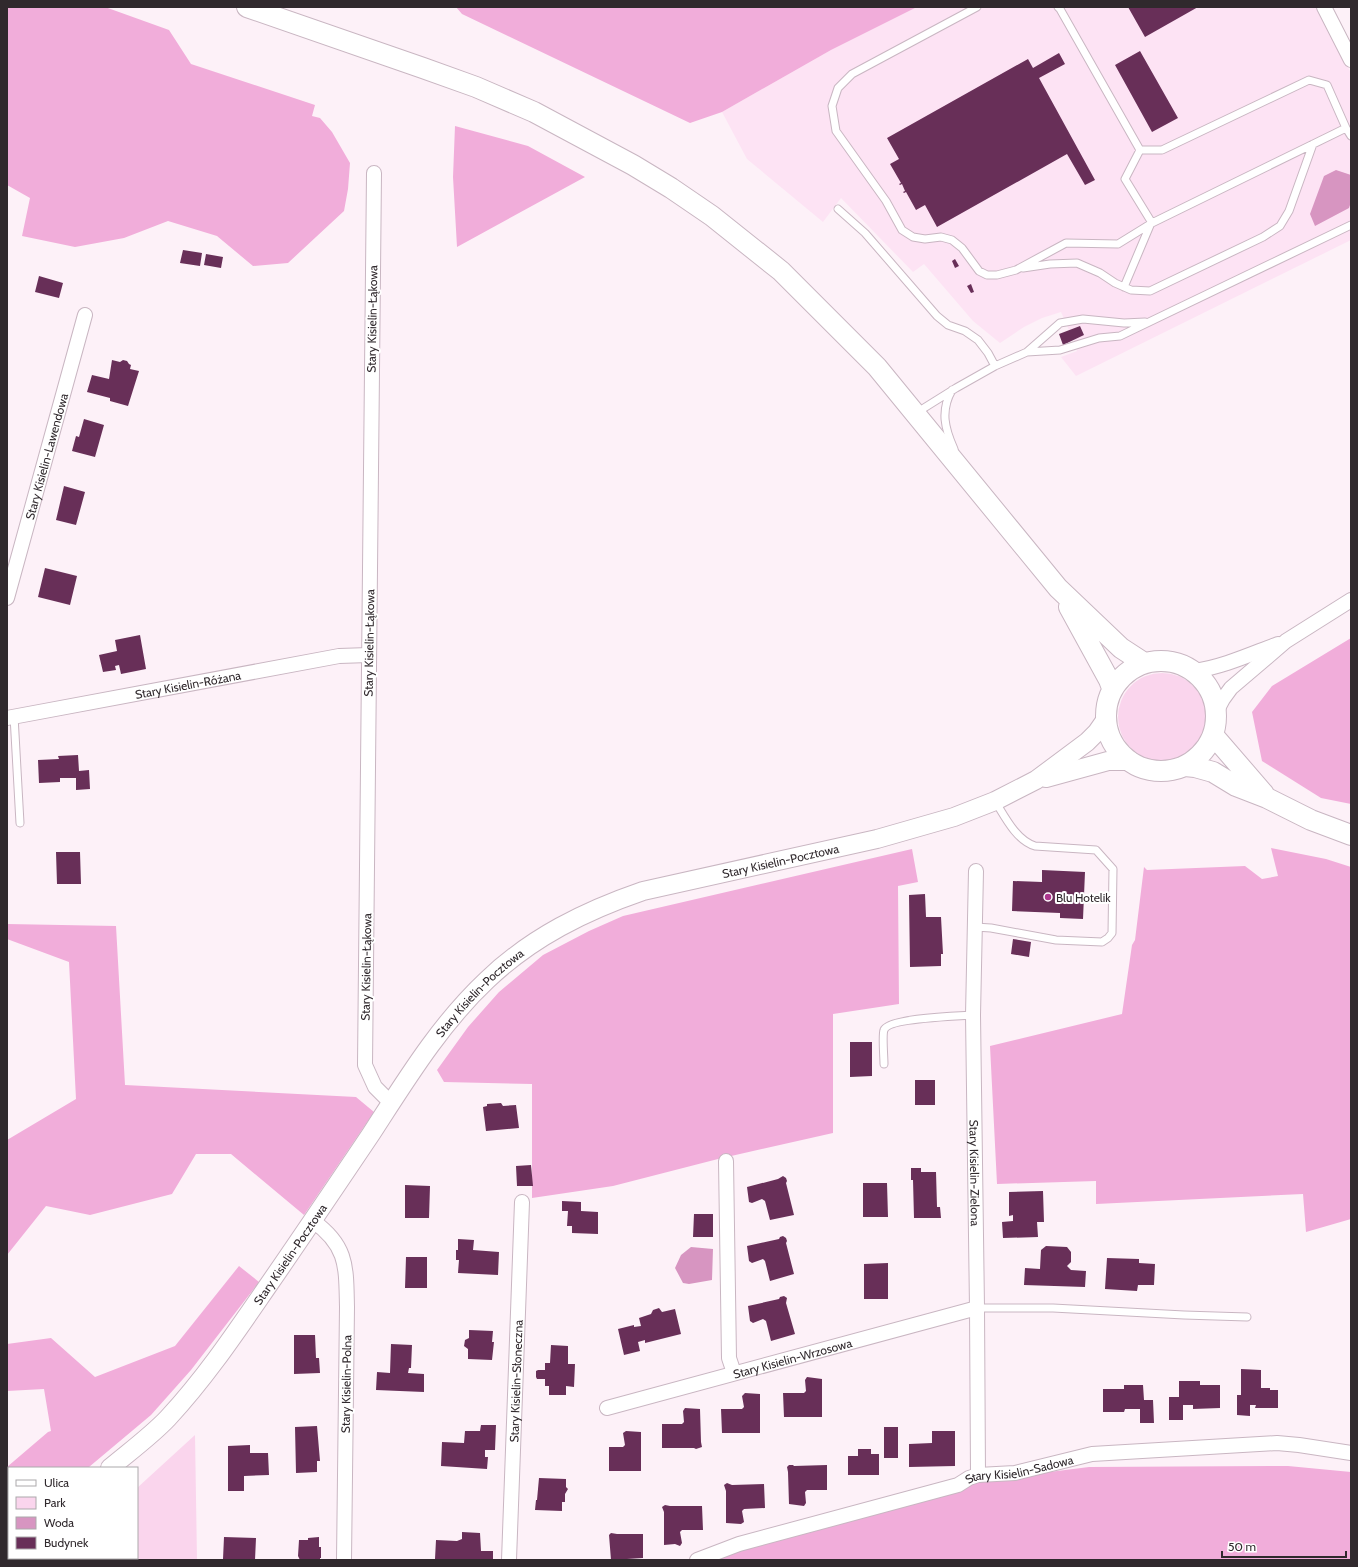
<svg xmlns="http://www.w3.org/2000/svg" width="1358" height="1567" font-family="Cabin,sans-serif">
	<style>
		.built { fill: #fde3f4 }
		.green { fill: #fad5ed }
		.forest { fill: #f1adda }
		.water { fill: #d795c1 }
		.building { fill: #682f58 }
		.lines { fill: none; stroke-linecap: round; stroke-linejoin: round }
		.service-casing { stroke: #c9b6c2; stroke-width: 9 }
		.minor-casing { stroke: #c9b6c2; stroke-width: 16 }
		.tertiary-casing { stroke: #c9b6c2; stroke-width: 20 }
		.secondary-casing { stroke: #c9b6c2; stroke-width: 22 }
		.service { stroke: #fff; stroke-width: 7 }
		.minor { stroke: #fff; stroke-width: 14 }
		.tertiary { stroke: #fff; stroke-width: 18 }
		.secondary { stroke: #fff; stroke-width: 20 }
		.poi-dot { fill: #ad378e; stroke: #fff; stroke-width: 1.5 }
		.labels { text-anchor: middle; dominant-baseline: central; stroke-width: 4; stroke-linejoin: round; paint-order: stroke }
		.street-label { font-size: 12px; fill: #30292d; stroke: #fff }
		.poi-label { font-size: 12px; fill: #30292d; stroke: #fff; text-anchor: start }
	</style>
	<rect width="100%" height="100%" fill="#fdf1f8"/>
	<path class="built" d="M917,7H1316L1351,73V240L1076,376L1061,357L1077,351L1074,339L1084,335L1080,326L1069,330L1061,312L1042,318L1024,327L1000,343L973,321L924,264L913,272L841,198L823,222L747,159L722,112L831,50Z"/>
	<path class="green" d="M1118 717a44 44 0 1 1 88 0a44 44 0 1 1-88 0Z
		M195,1435L197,1560H7L9,1557L137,1558V1488Z"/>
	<path class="forest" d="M7,7H105L169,30L191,64L315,105L312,116L320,118L332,132L350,163L348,189L344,211L288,263L253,266L217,236L168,221L124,238L75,247L22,236L30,198L7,185Z
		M456,7H917L831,50L722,112L690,123L462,14Z
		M455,126L528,146L585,177L457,247L453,177Z
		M1351,638V804L1321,798L1262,761L1252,712L1272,686Z
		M1271,848L1326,859L1351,867V1219L1306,1232L1303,1194L1096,1204V1181L997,1184L990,1046L1122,1014L1132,945L1135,940L1144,867L1147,870L1245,866L1262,879L1278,876Z
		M912,849L918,882L898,886L899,1004L833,1014V1133L718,1159L613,1186L532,1198V1084L444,1082L437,1070L468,1027L499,992L543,955L589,931L623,916Z
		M7,924L116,926L125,1085L356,1097L374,1112L304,1215L231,1154H196L172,1194L90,1215L46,1206L7,1255V1140L76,1099L69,962L7,939Z
		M239,1266L259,1282L191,1370L151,1415L89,1467L87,1468H9V1519L7,1520V1467L48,1432L51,1431L44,1389L7,1391V1344L51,1338L95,1377L175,1346Z
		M1288,1466L1351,1472V1560H706L978,1481L1089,1467Z"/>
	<path class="water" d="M1336,170L1351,175V202L1349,208L1315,226L1310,214L1324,176Z
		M691,1247L713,1249L712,1280L689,1284L683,1283L675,1268L681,1255Z"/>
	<path class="building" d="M1128,7H1198L1145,37Z
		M1140,51L1178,118L1152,132L1115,65Z
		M1059,53L1065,64L1039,78L1095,180L1085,185L1067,154L937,227L925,205L916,210L906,192L904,193L903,192L905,191L902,184L900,185L899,184L901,183L890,164L899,159L887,138L1028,59L1033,68Z
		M183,250L202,253L200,266L180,263Z
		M206,254L223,257L221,268L204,265Z
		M955,259L959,266L955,268L952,261Z
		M39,276L63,283L59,298L35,292Z
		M971,284L974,292L971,293L967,286Z
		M1080,326L1084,335L1063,345L1059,334Z
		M112,360L120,362L123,360L127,361L129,364L131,365L130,369L139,371L128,406L110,401V398L87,392L92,375L109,379Z
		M84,419L104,425L95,457L72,451L76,436L79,437Z
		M64,486L85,492L76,525L56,520Z
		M45,568L77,576L70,605L38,597Z
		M140,635L146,669L121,674L119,665L115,666L116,670L103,672L99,655L117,651L115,640Z
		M78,755L79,771L89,770L90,789L76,790V778H60V782L39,783L38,760L59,759L58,756Z
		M56,852H80L81,884H57Z
		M1042,870L1085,872L1083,919L1060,918V913L1012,911L1013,881L1042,882Z
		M925,894L926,917H941L943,954H941V966L910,967L909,895Z
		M1013,939L1031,942L1029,957L1011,954Z
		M850,1042H872V1076L850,1077Z
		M915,1080H935V1105H915Z
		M501,1103L503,1106L516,1105L519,1128L486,1131L483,1107L487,1106V1104Z
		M531,1165L533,1186H517L516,1166Z
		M911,1168H921V1172H936L937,1207H940L941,1218H914L913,1180H911Z
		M783,1176L786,1178L787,1181L786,1183L794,1215L770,1220L765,1201L762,1199L752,1203L749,1202L747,1187L778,1179Z
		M863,1183H887L888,1217H863Z
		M405,1185L430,1186L429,1218H405Z
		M1043,1191L1044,1222H1037L1038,1237L1003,1238L1002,1222L1013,1221V1215L1009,1216V1192Z
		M562,1201L581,1202V1211L598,1212V1234L572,1233V1226H567L568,1211H562Z
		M694,1214H713V1237H693Z
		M783,1236L786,1238L787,1241L786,1243L794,1274L770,1281L765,1261L763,1259L752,1263L749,1261L747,1246L779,1239L780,1237Z
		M458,1239L474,1240L473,1250L499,1252L498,1275L458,1273L459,1260H456V1250H458Z
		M1046,1246L1067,1247L1071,1252V1262L1067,1266L1071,1270L1086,1271L1085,1287L1024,1285L1025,1268L1040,1269L1041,1250Z
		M406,1257H427V1288H405Z
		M1107,1258L1139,1259V1263L1155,1264L1154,1285H1138L1137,1291L1105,1289Z
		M888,1263V1299H864V1264Z
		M784,1296L787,1298L786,1303L795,1334L771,1341L766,1321L763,1319L753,1323L750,1321L748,1306L779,1299L780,1297Z
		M659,1308L662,1312L675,1309L681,1334L645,1343V1340L638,1342L640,1351L624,1355L618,1329L634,1325V1327L641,1326L639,1318L651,1314L653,1310Z
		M469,1330L493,1331L492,1342H494L492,1360L468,1359V1349L464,1346L465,1340L469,1338Z
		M294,1335H315L316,1358H319L320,1373L294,1374Z
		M391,1344L412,1345L411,1368H409L408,1373L424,1374V1392L376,1390L377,1372L390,1373Z
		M551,1345L568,1346V1364H575L574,1387L566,1386V1395H549V1386H545V1379H537L536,1377V1371L538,1370H545V1363H550Z
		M1241,1369L1261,1370V1388H1270V1390H1278V1408H1255L1256,1405H1250V1416L1237,1415V1395H1241Z
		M807,1377L822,1379V1417H784L783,1393H804L806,1391L805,1380Z
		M1179,1381H1200V1385H1220V1408L1193,1409V1405H1183V1420H1169V1397H1179Z
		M1124,1385H1143L1144,1400H1153L1154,1423H1140V1409H1125L1124,1412H1103V1389H1124Z
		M745,1393L760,1394V1433H722L721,1409H742L744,1407L742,1396Z
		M685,1408L700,1409L701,1442L702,1447L696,1449L694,1448H662V1424H682L684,1422L683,1411Z
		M481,1425H496L495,1450H485V1457H488L487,1469L441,1466L442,1442L464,1443L465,1431H480Z
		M317,1426L320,1461H317V1472L296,1473L295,1427Z
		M884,1427H898V1458H884Z
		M626,1431L641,1432V1471H609V1447H623L625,1445L623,1433Z
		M932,1431H955V1466L909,1467V1444L932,1443Z
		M250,1445V1453H268L269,1475L244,1476V1491H228V1446Z
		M858,1449H871V1454H879V1475H848V1456H858Z
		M789,1465H793L794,1466L827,1465V1490H807L805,1492L806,1503L804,1506L789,1504L788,1472L787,1467Z
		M539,1478L566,1479V1487L568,1489L565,1494V1502H562V1511L535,1510L536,1500H537Z
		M727,1483L732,1485L764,1484L765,1508L744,1509L742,1511L744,1522L741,1524L726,1523V1491L724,1485Z
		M665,1505L670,1506H702L703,1530H682L680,1532L682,1543L680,1546L675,1544L664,1545V1512L662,1507Z
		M462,1532L480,1533L481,1551H493V1560L435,1559L436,1540L457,1541L462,1539Z
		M611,1533L617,1534H643V1558L611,1560L609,1535Z
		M224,1537L256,1538L255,1560L223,1559Z
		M319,1537V1547H321V1558H320V1560H300L298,1556L299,1540H308V1538Z"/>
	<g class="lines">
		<defs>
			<path id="service" d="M977,7L852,74L838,88L832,106L836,131L886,201L902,230L913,237L925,239L941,237L952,240L962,248L979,271L987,275H997L1016,270L1066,243L1118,244L1152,223L1346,128L1351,136
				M1058,7L1060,9L1140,150L1125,179L1152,223
				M1140,150H1162L1309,80L1327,85L1346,128
				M838,209L865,233L937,316L948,325L965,331L978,340L988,353L995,366
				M1023,268L1050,264L1077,263L1100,273L1115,283L1131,290L1150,291L1263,237L1280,226L1289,211L1313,144
				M1124,287L1151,223
				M1027,352L1060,323L1083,319L1124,323L1145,322
				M952,390C940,411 945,429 954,449
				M916,413L956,388L995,366L1027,352L1060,350L1099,338L1120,336L1351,225
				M14,716L20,823
				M975,927L991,928L1056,940L1102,942L1108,938L1112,933L1113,869L1096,850L1035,846C1016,840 1005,817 995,801
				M884,1064C884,1057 882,1035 884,1030C888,1018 959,1016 973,1015
				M977,1308H1053L1184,1315L1247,1317"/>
			<g id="minor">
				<path d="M1324,7L1351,60"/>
				<path d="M374,173L365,1065L375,1087L391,1103"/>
				<path id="s1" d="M7,598L85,315"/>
				<path d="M1194,671C1223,667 1251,654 1278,644"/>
				<path d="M1216,712L1223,699L1231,688L1286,641L1351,600"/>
				<path id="s2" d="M7,718L339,656L369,655"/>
				<path id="s3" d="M976,871L973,1015L977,1308L978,1475"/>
				<path d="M726,1161L729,1358L734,1373"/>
				<path d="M313,1221C348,1246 346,1267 347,1307L344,1560"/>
				<path id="s4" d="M607,1408L977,1308"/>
				<path id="s5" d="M509,1560L522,1202"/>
				<path id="s6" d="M697,1560L739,1544L958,1485L969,1478L978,1475L1015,1473L1092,1454L1277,1443L1299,1445L1351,1453"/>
			</g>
			<g id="tertiary">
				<path d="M1046,778L1108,761H1131"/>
				<path id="s7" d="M110,1468C129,1452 151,1436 168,1418C205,1378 234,1335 265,1290C301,1238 336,1186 371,1134C406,1080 440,1024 487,980C532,937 585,911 643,891L877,839L954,817L995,801L1036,780L1087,742L1097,732L1106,719"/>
				<path d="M7,1536L9,1535"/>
			</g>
			<path id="secondary" d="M247,7L423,68L476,87L534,112L633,165L671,188L712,216L781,271L877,367L1058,588L1121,648L1144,663
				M1069,607L1109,680L1112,688
				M1106 716a55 55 0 1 1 110 0a55 55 0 1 1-110 0Z
				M1213,735L1264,794
				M1185,766L1195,767L1213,772L1236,786L1267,798L1311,820L1351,835"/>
		</defs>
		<use href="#service" class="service-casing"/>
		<use href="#minor" class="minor-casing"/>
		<use href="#tertiary" class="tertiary-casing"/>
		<use href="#secondary" class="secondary-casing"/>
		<use href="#service" class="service"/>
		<use href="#minor" class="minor"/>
		<use href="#tertiary" class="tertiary"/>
		<use href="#secondary" class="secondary"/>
	</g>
	<circle class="poi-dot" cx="1048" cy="897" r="4"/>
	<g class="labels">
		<g class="street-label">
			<text transform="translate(372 319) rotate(-89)">Stary Kisielin-Łąkowa</text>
			<text stroke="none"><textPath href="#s1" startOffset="147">Stary Kisielin-Lawendowa</textPath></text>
			<text transform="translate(369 643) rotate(-89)">Stary Kisielin-Łąkowa</text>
			<text stroke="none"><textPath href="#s2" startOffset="184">Stary Kisielin-Różana</textPath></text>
			<text stroke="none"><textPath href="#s7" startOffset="941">Stary Kisielin-Pocztowa</textPath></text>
			<text transform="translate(366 967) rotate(-89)">Stary Kisielin-Łąkowa</text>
			<text stroke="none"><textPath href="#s7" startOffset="605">Stary Kisielin-Pocztowa</textPath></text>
			<text stroke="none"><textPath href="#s3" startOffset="302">Stary Kisielin-Zielona</textPath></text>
			<text stroke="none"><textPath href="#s7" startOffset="281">Stary Kisielin-Pocztowa</textPath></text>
			<text stroke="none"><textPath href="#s4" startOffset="192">Stary Kisielin-Wrzosowa</textPath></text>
			<text stroke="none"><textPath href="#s5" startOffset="179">Stary Kisielin-Słoneczna</textPath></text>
			<text transform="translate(346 1384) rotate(-89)">Stary Kisielin-Polna</text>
			<text stroke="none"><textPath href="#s6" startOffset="336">Stary Kisielin-Sadowa</textPath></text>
		</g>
		<g class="poi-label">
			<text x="1056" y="897">Blu Hotelik</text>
		</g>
	</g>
	<rect width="1358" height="1567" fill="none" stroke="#30292d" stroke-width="16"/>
	<rect x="8" y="1467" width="130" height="92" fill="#ffffff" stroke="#aca9ab"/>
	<rect x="16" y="1480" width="20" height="6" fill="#ffffff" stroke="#aca9ab"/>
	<text x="44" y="1487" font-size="12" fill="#30292d">Ulica</text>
	<rect x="16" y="1497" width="20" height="12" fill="#fad5ed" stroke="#aca9ab"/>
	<text x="44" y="1507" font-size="12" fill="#30292d">Park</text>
	<rect x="16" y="1517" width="20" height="12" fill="#d795c1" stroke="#aca9ab"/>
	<text x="44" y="1527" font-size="12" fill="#30292d">Woda</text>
	<rect x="16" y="1537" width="20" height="12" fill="#682f58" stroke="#aca9ab"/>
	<text x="44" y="1547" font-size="12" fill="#30292d">Budynek</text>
	<path d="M1222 1551v6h124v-6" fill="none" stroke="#30292d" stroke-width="2"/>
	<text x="1228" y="1551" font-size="12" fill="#30292d" stroke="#ffffff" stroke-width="3" paint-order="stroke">50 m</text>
</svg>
